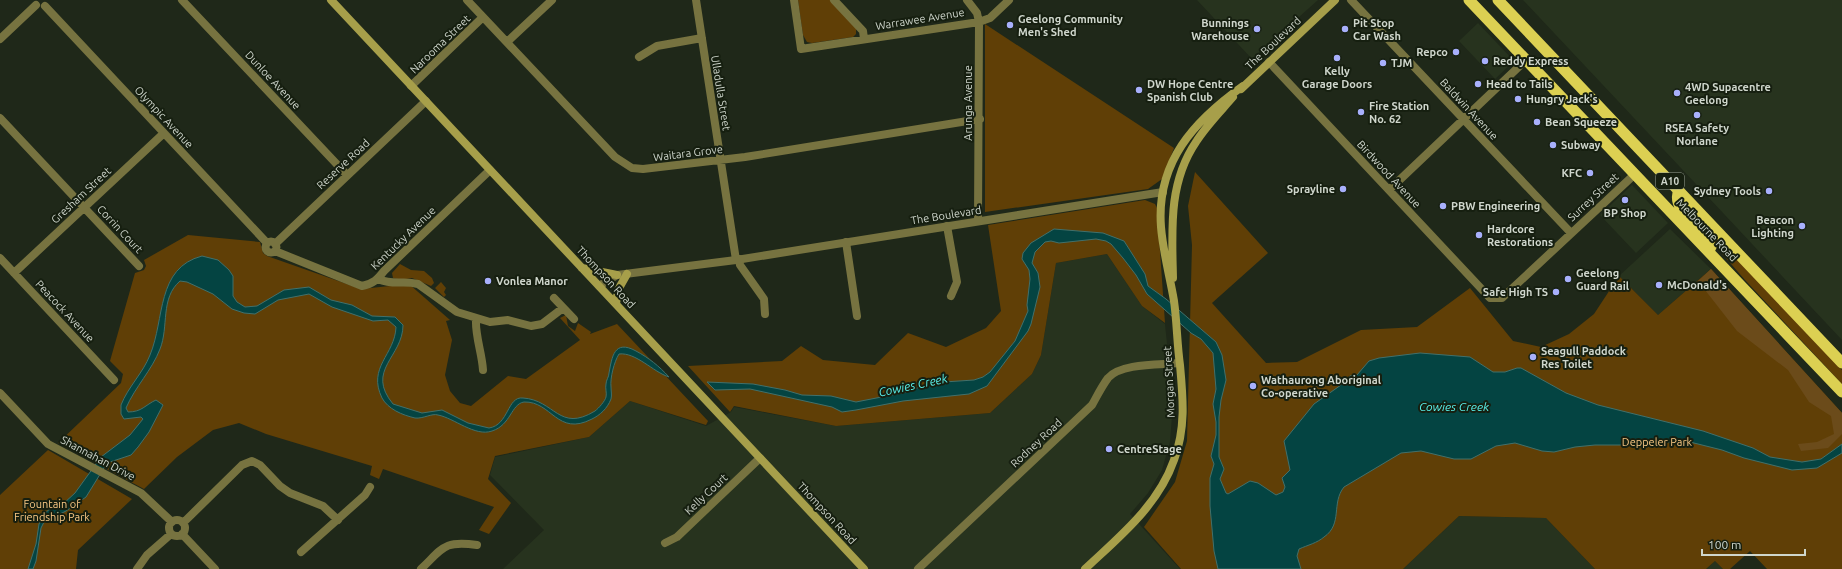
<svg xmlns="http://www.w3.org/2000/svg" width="1842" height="569" font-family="Ubuntu,sans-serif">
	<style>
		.built { fill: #27331e }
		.green { fill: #603f06 }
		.forest { fill: #6b4b1a }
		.water { fill: #044442; stroke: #41706b }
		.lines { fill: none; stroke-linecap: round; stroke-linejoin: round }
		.minor { stroke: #777340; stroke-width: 8 }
		.tertiary { stroke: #777340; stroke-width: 8 }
		.secondary { stroke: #a79f4a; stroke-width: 8 }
		.trunk { stroke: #dcd052; stroke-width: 11 }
		.poi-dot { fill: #a8b0fc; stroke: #161f10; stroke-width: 1.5 }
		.labels { text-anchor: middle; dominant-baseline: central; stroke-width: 4; stroke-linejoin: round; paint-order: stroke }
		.shield { fill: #161f10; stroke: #989f94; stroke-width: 1 }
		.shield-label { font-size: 10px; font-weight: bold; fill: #cfd6cc }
		.street-label { font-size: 11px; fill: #cfd6cc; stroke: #161f10 }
		.poi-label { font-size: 11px; font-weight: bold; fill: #cfd6cc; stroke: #161f10; text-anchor: start }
		.park-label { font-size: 11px; fill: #f8c784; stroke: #161f10 }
		.water-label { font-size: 12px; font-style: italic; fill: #5af1eb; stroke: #161f10 }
	</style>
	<rect width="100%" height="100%" fill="#1f2819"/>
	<path class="built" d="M1197,0H1318L1252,59Z
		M1523,0H1842V340L1680,167Z
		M1478,23L1514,61L1495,79L1459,41Z
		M1632,185L1668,223L1636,253L1600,215Z
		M1670,229L1711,269L1658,315L1619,276Z
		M1107,254L1142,306L1165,324L1173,403L1170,442L1162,470L1148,493L1130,514L1180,569H503L544,530L490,475L495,457L589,437L630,401L706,426L731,412L734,407L836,426L990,413L1032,374L1041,355L1056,263Z
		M1459,516L1546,518L1595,569H1403Z
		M1715,561L1723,569H1706Z"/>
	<path class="green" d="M798,0H830L856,28V34L853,37L812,43L807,42L803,35Z
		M985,24L1174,148L1162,179L1148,189L985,212Z
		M1195,172L1268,253L1212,303L1266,363L1297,362L1361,330L1417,327L1470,288L1513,341L1541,347L1569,334L1594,314L1619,276L1658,315L1711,269L1842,413V569H1767L1750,551L1730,569H1723L1715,561L1706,569H1595L1546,518L1459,516L1403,569H1181L1144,527L1175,482L1187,441L1192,245L1188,206Z
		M1145,200L1155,204L1157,208L1165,323L1142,306L1107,254L1056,263L1041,355L1032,374L990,413L836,426L734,406L730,412L688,366L782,361L801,346L823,360L875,365L908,333L946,347L986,328L1001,311L988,225Z
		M1681,200L1842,370V384L1745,280L1685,211Z
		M188,235L260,242L263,253L267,256L361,289L409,284L450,320L446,321L452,340L445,375L450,391L460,403L471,406L508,376L526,379L580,340L560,318L566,315L568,326L575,331L578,323L591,332L590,334L617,324L708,421L706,425L630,401L589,437L495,456L488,479L511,503L489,534L479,530L494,507L383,469L379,479L370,475L372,466L266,434L239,423L213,430L177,457L144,489L58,443L121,383L123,374L110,361L135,273L144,270L146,266L144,260Z
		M400,264L411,270L424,271L432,278L434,283L431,286L412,278L401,280L393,278L392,273Z
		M441,282L446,288L444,292L446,295L444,297L435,288Z
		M48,450L132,499L78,550L76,569H0V495Z"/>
	<path class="forest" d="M1711,269L1842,413V434L1828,448L1801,451L1798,444L1817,442L1834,434L1831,416L1809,402L1788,370L1737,331L1698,281Z"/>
	<path class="water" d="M1054,229L1103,233L1124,241L1145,274L1148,286L1166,299L1216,342L1222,355L1226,380L1221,400L1219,417V457L1224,469L1220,479L1226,493L1228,494L1250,481L1258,483L1276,495L1283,492L1285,487L1282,478L1290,470L1284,441L1314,404L1341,385L1350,376L1357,375L1369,361L1379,358L1420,353L1470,357L1493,372H1505L1517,368H1521L1566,393L1598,405L1703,431L1753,448L1770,457L1802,462L1821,459L1842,444V453L1817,468L1792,470L1744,458L1722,450L1686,441L1629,445H1595L1575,447L1554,452L1542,451L1515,443L1496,446L1471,459H1454L1421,451L1401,453L1344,487C1331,503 1343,524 1324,537C1317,543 1308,545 1299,549L1297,556L1301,569H1218L1214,551L1210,506V478L1214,464L1211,456L1216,435V422L1213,404L1216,389L1213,353L1201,339L1191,333L1147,294L1136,275L1123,258L1111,244L1106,241L1096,239L1059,243L1051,241L1045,242L1035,252L1032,263L1038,273L1040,287L1031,324L1028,331L987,386L969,394L903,401L856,410L842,412L832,407L750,389L715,390L707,382L753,384L785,390L802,395L831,396L856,402L907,392L922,386L944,382L974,380L983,377L990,372L1015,341L1028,311L1027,305L1030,279L1029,270L1022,259L1023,253L1031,243Z
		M202,256L218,260L229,270L233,276V296L237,302L245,307L257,306L284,290L309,287L331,300L352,305L372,316L395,317L403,325C403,357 365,370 393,404L422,413L442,410L468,423L489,428C509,425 507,396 523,398C555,400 559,433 595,411C599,408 605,401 606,397C607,393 605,388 606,384C606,380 609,377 609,373C612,357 614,339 636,351C649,358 659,366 669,377C653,372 636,352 619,354C614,362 610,378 611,387C611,391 612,395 611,399C607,409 600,415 592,419C557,437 552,401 524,402C511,404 511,425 492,431C475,437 454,418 438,415C432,413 423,419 415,418C402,415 388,409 382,398C367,367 395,355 396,327L388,320L373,321L332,307L309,294L278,300L255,314L244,313L232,309L213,294L187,282L180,281C160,298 169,327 160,349C152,370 135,387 126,408L128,412C142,412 145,405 156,400L163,405L149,432L138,447L131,455L107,463L86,497L66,511L44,522L41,528L36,561L33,569H28L36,544L39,524L44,514L52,507L63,504L75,493L101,457L130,435L143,419L141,417L124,419L121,414V405C128,387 143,373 150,355C165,319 156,268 202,256Z"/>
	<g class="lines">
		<path class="minor" d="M182,0L347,175
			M467,0L615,157L632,168L643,169L745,157L980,119
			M696,0L736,260
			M794,0L801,49L979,22L990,18L1009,0
			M834,0L863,31L864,39
			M967,0L977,13L979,22L978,221
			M1351,0L1571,233
			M45,6L267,243
			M0,39L36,5
			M507,42L552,0
			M639,57L657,46L702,38
			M1269,62L1490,298H1502L1635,174
			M411,86L483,17
			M0,118L139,266
			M1389,190L1526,60
			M947,226L957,282L951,296
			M265.5 247a5.5 5.5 0 1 1 11 0a5.5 5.5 0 1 1-11 0Z
			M846,242L857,316
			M275,244L426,101
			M275,251L362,286C373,284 378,279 384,271L490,170
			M0,258L114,380
			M739,259L740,265L764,299L765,314
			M14,273L164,133
			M378,279C395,286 402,280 418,284L457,312L490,322L508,320L531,326L542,324L563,308
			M554,298L574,319
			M476,319C475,336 482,353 483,370
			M0,393L48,444L141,493L172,522
			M169 528a8 8 0 1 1 16 0a8 8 0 1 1-16 0Z
			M183,523L242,465L252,461L260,465L280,486L290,493L323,506L338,520
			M182,534L215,569
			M665,543L677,537L760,458
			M301,552L365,495L370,487
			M137,569L147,555L171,534
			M421,569C443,548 444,540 477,545
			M918,569L1092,405C1097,396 1102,386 1108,378C1121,363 1160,365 1179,363"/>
		<path class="tertiary" d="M599,286L617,275L736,260L1163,192"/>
		<path class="secondary" d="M331,0L864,569
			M1241,89L1335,0
			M582,268L617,275
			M1173,278C1172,231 1168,183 1196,142C1206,126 1220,112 1233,97
			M616,304L618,290L627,274
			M1085,569C1119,537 1158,506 1174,460C1186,428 1183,398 1180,365C1177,344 1177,322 1174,301C1170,277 1163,252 1161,227C1156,162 1194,121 1243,86"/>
		<path class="trunk" d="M1469,0L1842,392
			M1498,0L1842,363
			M1679,190C1670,209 1701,229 1711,247"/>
	</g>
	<g class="poi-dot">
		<circle cx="1010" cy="25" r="4"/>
		<circle cx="1257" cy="29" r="4"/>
		<circle cx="1345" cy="29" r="4"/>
		<circle cx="1456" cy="52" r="4"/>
		<circle cx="1337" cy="58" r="4"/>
		<circle cx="1485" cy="61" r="4"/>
		<circle cx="1383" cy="63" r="4"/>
		<circle cx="1478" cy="84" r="4"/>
		<circle cx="1139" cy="90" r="4"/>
		<circle cx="1677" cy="93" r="4"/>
		<circle cx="1518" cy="99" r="4"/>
		<circle cx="1361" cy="112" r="4"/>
		<circle cx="1697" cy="115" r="4"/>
		<circle cx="1537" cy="122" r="4"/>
		<circle cx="1553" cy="145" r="4"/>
		<circle cx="1590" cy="173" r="4"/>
		<circle cx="1343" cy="189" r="4"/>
		<circle cx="1769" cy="191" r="4"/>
		<circle cx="1625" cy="200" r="4"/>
		<circle cx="1443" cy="206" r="4"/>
		<circle cx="1802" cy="226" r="4"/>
		<circle cx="1479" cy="235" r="4"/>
		<circle cx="1568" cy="279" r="4"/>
		<circle cx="488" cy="281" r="4"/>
		<circle cx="1659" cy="285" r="4"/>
		<circle cx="1556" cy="292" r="4"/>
		<circle cx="1533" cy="357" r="4"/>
		<circle cx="1253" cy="386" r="4"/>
		<circle cx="1109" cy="449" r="4"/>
	</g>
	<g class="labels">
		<rect class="shield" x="1656" y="173" width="28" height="16" rx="3"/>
		<g class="shield-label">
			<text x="1670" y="181">A10</text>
		</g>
		<g class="street-label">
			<text transform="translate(920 19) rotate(-9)">Warrawee Avenue</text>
			<text transform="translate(1273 43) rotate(-43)">The Boulevard</text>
			<text transform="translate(440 44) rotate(-44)">Narooma Street</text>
			<text transform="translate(273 80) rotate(47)">Dunloe Avenue</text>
			<text transform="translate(721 93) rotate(81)">Ulladulla Street</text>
			<text transform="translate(968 103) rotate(-90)">Arunga Avenue</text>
			<text transform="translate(1469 109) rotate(47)">Baldwin Avenue</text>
			<text transform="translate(164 117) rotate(47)">Olympic Avenue</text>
			<text transform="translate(688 153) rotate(-7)">Waitara Grove</text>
			<text transform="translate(343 164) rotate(-43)">Reserve Road</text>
			<text transform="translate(1389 174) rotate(47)">Birdwood Avenue</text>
			<text transform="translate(81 195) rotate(-43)">Gresham Street</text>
			<text transform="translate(1593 197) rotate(-43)">Surrey Street</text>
			<text transform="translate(946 215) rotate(-9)">The Boulevard</text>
			<text transform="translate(120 229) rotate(47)">Corrin Court</text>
			<text transform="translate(1707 230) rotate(46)">Melbourne Road</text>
			<text transform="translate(403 238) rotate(-44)">Kentucky Avenue</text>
			<text transform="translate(606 277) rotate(47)">Thompson Road</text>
			<text transform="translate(65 311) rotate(47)">Peacock Avenue</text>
			<text transform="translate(1169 382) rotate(-93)">Morgan Street</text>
			<text transform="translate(1036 443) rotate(-43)">Rodney Road</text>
			<text transform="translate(98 458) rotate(28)">Shannahan Drive</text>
			<text transform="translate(706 494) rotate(-43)">Kelly Court</text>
			<text transform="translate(827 513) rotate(47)">Thompson Road</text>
		</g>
		<g class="poi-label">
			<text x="1018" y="19">Geelong Community<tspan x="1018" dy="13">Men's Shed</tspan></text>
			<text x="1249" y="23" text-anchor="end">Bunnings<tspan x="1249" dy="13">Warehouse</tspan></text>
			<text x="1353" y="23">Pit Stop<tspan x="1353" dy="13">Car Wash</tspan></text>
			<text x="1448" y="52" text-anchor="end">Repco</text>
			<text x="1493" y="61">Reddy Express</text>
			<text x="1391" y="63">TJM</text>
			<text x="1337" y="71" text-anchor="middle">Kelly<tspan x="1337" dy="13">Garage Doors</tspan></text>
			<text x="1147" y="84">DW Hope Centre<tspan x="1147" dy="13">Spanish Club</tspan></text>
			<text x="1486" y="84">Head to Tails</text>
			<text x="1685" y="87">4WD Supacentre<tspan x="1685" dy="13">Geelong</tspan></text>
			<text x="1526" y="99">Hungry Jack's</text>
			<text x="1369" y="106">Fire Station<tspan x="1369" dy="13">No. 62</tspan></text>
			<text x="1545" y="122">Bean Squeeze</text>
			<text x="1697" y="128" text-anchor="middle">RSEA Safety<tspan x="1697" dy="13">Norlane</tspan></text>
			<text x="1561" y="145">Subway</text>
			<text x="1582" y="173" text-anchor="end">KFC</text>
			<text x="1335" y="189" text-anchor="end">Sprayline</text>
			<text x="1761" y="191" text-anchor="end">Sydney Tools</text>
			<text x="1451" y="206">PBW Engineering</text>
			<text x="1625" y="213" text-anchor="middle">BP Shop</text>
			<text x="1794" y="220" text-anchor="end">Beacon<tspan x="1794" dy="13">Lighting</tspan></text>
			<text x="1487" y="229">Hardcore<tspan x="1487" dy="13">Restorations</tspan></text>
			<text x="1576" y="273">Geelong<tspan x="1576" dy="13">Guard Rail</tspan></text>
			<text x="496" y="281">Vonlea Manor</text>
			<text x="1667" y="285">McDonald's</text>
			<text x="1548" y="292" text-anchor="end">Safe High TS</text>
			<text x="1541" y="351">Seagull Paddock<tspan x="1541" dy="13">Res Toilet</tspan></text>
			<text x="1261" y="380">Wathaurong Aboriginal<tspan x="1261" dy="13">Co-operative</tspan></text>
			<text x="1117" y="449">CentreStage</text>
		</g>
		<g class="park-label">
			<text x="1657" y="442">Deppeler Park</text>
			<text x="52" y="504">Fountain of<tspan x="52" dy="13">Friendship Park</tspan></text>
		</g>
		<g class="water-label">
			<text transform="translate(913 385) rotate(-12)">Cowies Creek</text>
			<text x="1454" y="406">Cowies Creek</text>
		</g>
	</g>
	<path d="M1702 549v6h103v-6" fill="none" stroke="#cfd6cc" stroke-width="2"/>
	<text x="1708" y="549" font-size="12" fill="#cfd6cc" stroke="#161f10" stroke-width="3" paint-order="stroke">100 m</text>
</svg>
